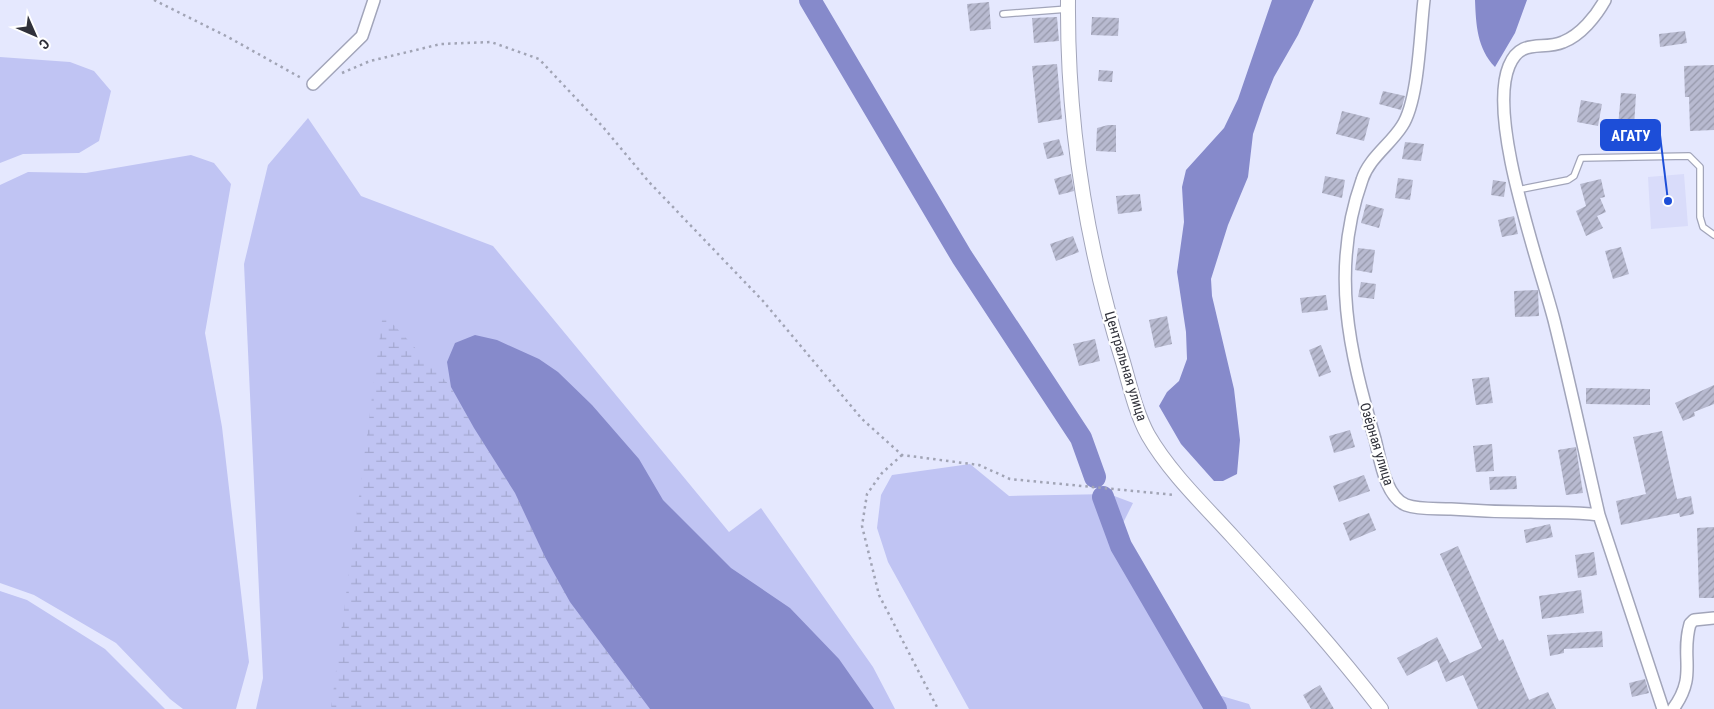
<svg xmlns="http://www.w3.org/2000/svg" width="1714" height="709" font-family="'Roboto Condensed',sans-serif">
	<style>
		.built { fill: #d9dcfa }
		.grass { fill: #c0c4f3 }
		.wetland { fill: url(#wetland-marsh) }
		.water { fill: #868acb }
		.lines { fill: none; stroke-linecap: round; stroke-linejoin: round }
		.river { stroke: #868acb; stroke-width: 22 }
		.building { fill: url(#building-hatch) }
		.service-casing { stroke: #a2a5ba; stroke-width: 8 }
		.minor-casing { stroke: #a2a5ba; stroke-width: 14 }
		.tertiary-casing { stroke: #a2a5ba; stroke-width: 16 }
		.path { stroke: #a1a4b5; stroke-width: 2.5; stroke-dasharray: 2.5 4; stroke-linecap: butt }
		.service { stroke: #fff; stroke-width: 5.5 }
		.minor { stroke: #fff; stroke-width: 11 }
		.tertiary { stroke: #fff; stroke-width: 14 }
		.labels { text-anchor: middle; dominant-baseline: central; stroke-width: 4.5; stroke-linejoin: round; paint-order: stroke }
		.street-label { font-size: 14px; fill: #30313a; stroke: #fff }
		.leader { fill: none; stroke: #1d4ed8; stroke-width: 2 }
		.callout-dot { fill: #1d4ed8; stroke: #fff; stroke-width: 2 }
		.callout { fill: #1d4ed8; stroke: #1d4ed8; stroke-width: 2 }
		.callout-label { font-size: 15px; text-anchor: middle; font-weight: bold; fill: #fff }
	</style>
	<defs>
		<pattern id="wetland-marsh" width="20" height="14" patternUnits="userSpaceOnUse" patternTransform="scale(1.25)"><rect width="20" height="14" fill="#c0c4f3"/><path d="M1 5h8M5 5V1M11 12h8M15 12V8" fill="none" stroke="#a5a9d1"/></pattern>
		<pattern id="building-hatch" width="6" height="6" patternUnits="userSpaceOnUse" patternTransform="scale(1.25)"><rect width="6" height="6" fill="#b8bad0"/><path d="M-1 1l2-2M0 6l6-6M5 7l2-2" fill="none" stroke="#9698aa"/></pattern>
	</defs>
	<rect width="100%" height="100%" fill="#e5e8fe"/>
	<path class="built" d="M1684,174L1688,226L1651,229L1648,177Z"/>
	<path class="grass" d="M0,57L70,62L94,71L111,91L99,141L79,153L23,154L0,163Z
		M308,118L361,196L493,246L729,532L761,508L873,667L895,709H256L263,678L244,264L268,165Z
		M191,155L214,163L231,184L205,333L222,427L249,662L236,709H183L170,699L116,643L34,595L0,583V185L28,172L86,173Z
		M970,464L1009,496L1109,494L1133,503L1112,545L1141,600L1208,692L1249,704L1251,709H969L888,562L877,528L881,495L892,475Z
		M0,591L27,600L105,649L165,709H0Z"/>
	<path class="wetland" d="M383,313L451,387L474,428L515,493L545,557L570,602L650,709H331Z"/>
	<path class="water" d="M1272,0H1314L1298,35L1274,77L1264,102L1253,134L1248,177L1228,225L1211,279L1212,296L1234,389L1240,440L1237,474L1223,481H1214L1181,444L1159,406L1167,392L1179,381L1187,359L1186,332L1177,272L1184,222L1182,187L1186,170L1224,128L1238,99Z
		M1475,0H1527L1515,33L1495,67C1477,48 1476,25 1475,0Z
		M475,335L497,340L539,359L558,372L592,405L639,459L663,500L731,568L790,608L839,659L874,709H650L570,602L545,557L515,493L474,428L451,387L447,362L455,343Z"/>
	<g class="lines">
		<path class="river" d="M810,0L962,257L1081,438L1095,477
			M1103,497L1121,546L1216,709"/>
	</g>
	<path class="building" d="M989,2L991,29L970,31L967,4Z
		M1057,17L1059,41L1034,43L1032,18Z
		M1092,17L1119,18L1118,36L1091,35Z
		M1685,31L1687,43L1660,47L1659,34Z
		M1057,64L1062,119L1038,123L1032,66Z
		M1714,65V130L1690,131L1689,97H1685L1684,66Z
		M1099,70L1113,71L1112,82L1098,81Z
		M1383,91L1405,96L1401,110L1379,104Z
		M1621,93L1636,94L1634,127L1618,126Z
		M1581,100L1602,104L1598,126L1577,122Z
		M1342,111L1370,118L1364,141L1336,134Z
		M1108,125H1116V152L1096,151L1097,128Z
		M1059,139L1064,155L1047,159L1043,143Z
		M1405,142L1424,144L1421,161L1402,159Z
		M1071,174L1074,191L1059,195L1054,179Z
		M1325,176L1345,180L1342,198L1322,193Z
		M1398,178L1413,180L1410,200L1395,198Z
		M1601,179L1605,197L1600,198L1606,212L1597,216L1603,228L1586,236L1576,211L1586,206L1580,184Z
		M1493,180L1506,182L1504,197L1491,195Z
		M1140,194L1142,211L1118,214L1116,196Z
		M1366,204L1384,209L1379,228L1361,223Z
		M1514,216L1518,234L1502,237L1498,220Z
		M1073,236L1079,252L1056,261L1050,244Z
		M1621,247L1629,274L1613,279L1605,251Z
		M1358,248L1375,250L1372,273L1355,270Z
		M1361,282L1376,284L1374,299L1358,297Z
		M1538,290L1539,316L1515,317L1514,291Z
		M1326,295L1328,310L1302,313L1300,298Z
		M1167,316L1172,344L1155,348L1149,320Z
		M1095,339L1100,361L1079,366L1073,344Z
		M1321,345L1331,372L1319,377L1309,350Z
		M1489,377L1493,403L1476,405L1472,379Z
		M1714,385V404L1694,412L1695,416L1683,421L1675,403Z
		M1586,388L1650,389V405L1586,404Z
		M1350,430L1355,447L1334,453L1329,436Z
		M1662,431L1677,499L1691,496L1694,514L1680,517L1679,513L1621,525L1616,501L1646,494L1633,437Z
		M1492,444L1494,471L1476,472L1473,446Z
		M1576,447L1583,493L1566,495L1558,450Z
		M1364,475L1370,491L1339,502L1333,486Z
		M1516,476L1517,489L1490,490L1489,477Z
		M1369,513L1376,530L1350,541L1343,523Z
		M1550,524L1553,537L1526,543L1524,530Z
		M1714,527V598H1699L1697,528Z
		M1458,546L1499,641L1503,639L1529,700L1548,692L1556,709H1478L1463,675L1446,682L1437,660L1407,676L1397,658L1437,637L1450,663L1482,648L1440,554Z
		M1594,552L1597,575L1578,578L1575,555Z
		M1581,590L1584,613L1542,619L1539,596Z
		M1602,631L1603,647L1564,649V653L1550,656L1547,635Z
		M1645,679L1649,693L1632,697L1629,683Z
		M1320,685L1334,709H1311L1303,695Z"/>
	<g class="lines">
		<defs>
			<path id="service" d="M1003,14L1068,9
				M1517,190L1568,180L1574,176L1581,158L1689,156L1700,167V217L1703,227L1714,235"/>
			<path id="minor" d="M1424,0C1420,32 1419,100 1402,126C1390,145 1369,158 1362,180C1330,270 1349,351 1375,439C1380,458 1385,497 1406,505C1420,510 1437,508 1451,509C1478,511 1504,512 1531,512C1554,513 1576,512 1599,515L1663,709
				M313,84L362,36L374,0
				M1599,515C1584,450 1570,384 1554,320C1539,262 1487,119 1509,66C1521,37 1542,51 1563,42C1581,35 1596,16 1605,0
				M1673,709C1698,675 1680,658 1690,624L1694,620L1714,618"/>
			<path id="tertiary" d="M1068,0C1067,123 1086,245 1123,362C1130,386 1136,413 1148,435C1170,473 1204,505 1233,537C1284,593 1335,649 1381,709"/>
		</defs>
		<use href="#service" class="service-casing"/>
		<use href="#minor" class="minor-casing"/>
		<use href="#tertiary" class="tertiary-casing"/>
		<path class="path" d="M154,0L228,37L303,79
			M342,73L370,61L441,44L491,42L539,59L603,127L649,182L763,301L862,419L902,455L979,465L1010,479L1175,495
			M902,455L882,473L867,494L862,526L879,595L938,709"/>
		<use href="#service" class="service"/>
		<use href="#minor" class="minor"/>
		<use href="#tertiary" class="tertiary"/>
	</g>
	<g class="labels">
		<g class="street-label">
			<text transform="translate(1126 366) rotate(73)">Центральная улица</text>
			<text transform="translate(1377 444) rotate(73)">Озёрная улица</text>
		</g>
	</g>
	<path class="leader" d="M1668 201L1660 135"/>
	<circle class="callout-dot" cx="1668" cy="201" r="5"/>
	<rect class="callout" x="1601" y="120" width="59" height="30" rx="5"/>
	<g class="callout-label">
		<text x="1631" y="141">АГАТУ</text>
	</g>
	<g transform="translate(35 35) rotate(135)" stroke="#ffffff" stroke-width="4" paint-order="stroke">
	<path d="M0-4L9 19L0 12L-9 19Z" fill="#30313a"/>
	<text y="-8" font-size="14" font-weight="bold" text-anchor="middle" fill="#30313a">С</text>
	</g>
</svg>
